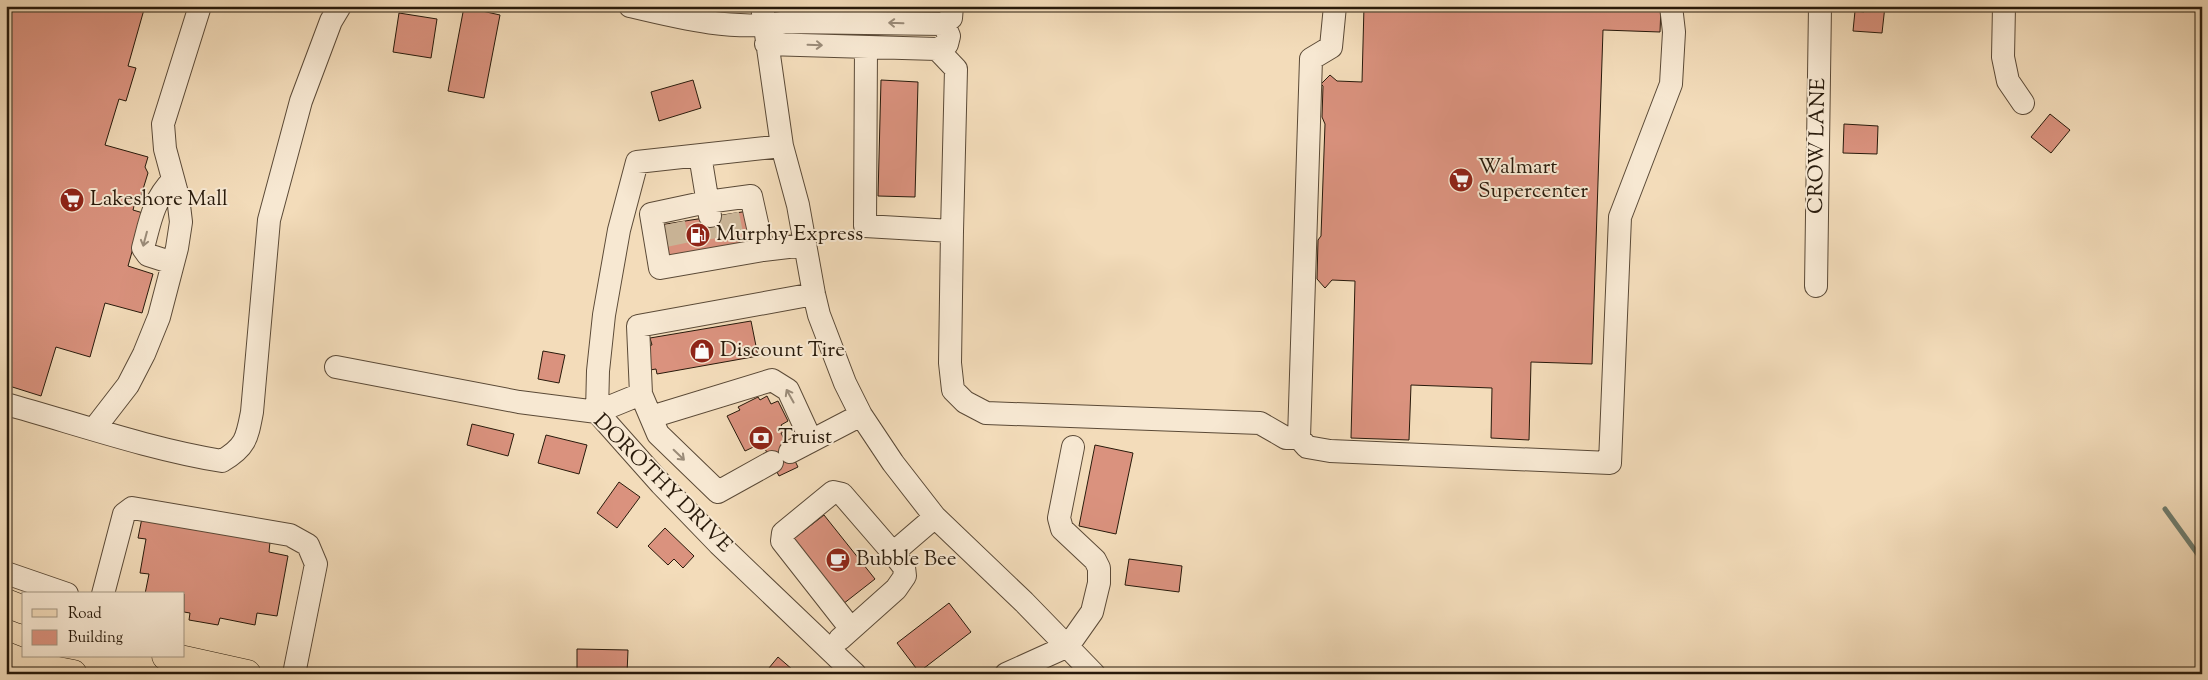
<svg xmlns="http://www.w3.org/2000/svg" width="2208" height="680" font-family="'Sorts Mill Goudy',serif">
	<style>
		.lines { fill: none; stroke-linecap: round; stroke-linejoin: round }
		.stream { stroke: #6d7b6d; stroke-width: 5 }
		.building { fill: #da927e; stroke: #281a0b }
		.minor-tunnel { stroke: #cab597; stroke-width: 22; stroke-dasharray: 22 11; stroke-linecap: butt }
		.minor-casing { stroke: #5b4a37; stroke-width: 24 }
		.major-casing { stroke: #281a0b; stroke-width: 29 }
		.minor { stroke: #f7e8d2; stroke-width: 22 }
		.major { stroke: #f3dcba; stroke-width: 28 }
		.oneway { stroke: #9a8b78 }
		.labels { text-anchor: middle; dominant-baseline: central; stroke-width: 4; stroke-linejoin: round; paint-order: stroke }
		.street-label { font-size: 21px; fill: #281a0b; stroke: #f7e8d2 }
		.poi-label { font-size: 21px; fill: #281a0b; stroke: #f7e8d2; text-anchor: start }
	</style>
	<rect width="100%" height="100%" fill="#f3dcba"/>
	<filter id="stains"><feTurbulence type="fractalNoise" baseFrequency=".004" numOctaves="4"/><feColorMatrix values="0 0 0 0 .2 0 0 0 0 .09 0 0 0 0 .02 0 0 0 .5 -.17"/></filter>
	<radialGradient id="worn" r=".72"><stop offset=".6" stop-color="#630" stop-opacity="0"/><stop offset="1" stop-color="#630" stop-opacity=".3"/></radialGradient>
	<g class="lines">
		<path class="stream" d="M2165,509L2202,560"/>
	</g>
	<path class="building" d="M6,6H145L128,66L136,68L126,101L119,99L105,145L148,157L145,167L148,173L140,199L135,202L133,210L143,213L128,266L153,274L142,313L105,303L90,357L56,347L41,396L6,385Z
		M1364,6L1661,7L1660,32L1603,30L1592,364L1531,362L1529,440L1491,438L1492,388L1411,385L1409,440L1351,438L1355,281L1332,280L1325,288L1317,279L1318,240L1321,236L1325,124L1322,117L1323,86L1321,84L1330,75L1337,81L1362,82Z
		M1865,6H1885L1882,33L1853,31L1855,11L1864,12Z
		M464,7L500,15L484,98L448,91Z
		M399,13L437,19L431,58L393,52Z
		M693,80L701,108L659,121L651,92Z
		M881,80L918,82L915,197L878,196Z
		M2050,114L2070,130L2051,153L2031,137Z
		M1844,124L1878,126L1877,154L1843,153Z
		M748,211L754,245L666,259L660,225Z
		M751,321L758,356L657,374L656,369L650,370L645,346L652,345L650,338Z
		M543,351L565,355L559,383L538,379Z
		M767,396L771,404L778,401L788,421L781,425L785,432L781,433L798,467L779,476L762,443L745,451L727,416L740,410L738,407L758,397L760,400Z
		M472,424L514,434L508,456L467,445Z
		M546,435L587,445L579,474L538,463Z
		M1095,445L1133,453L1116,534L1079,526Z
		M619,482L640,497L617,528L597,513Z
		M824,515L875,579L843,604L792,540Z
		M142,518L270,542L269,552L288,556L277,616L257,613L255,625L220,618L218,625L189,620L190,613L184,612V594H145L149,574L140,573L146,539L138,538Z
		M665,528L694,556L683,568L674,559L668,565L648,546Z
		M1129,559L1182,566L1179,592L1125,585Z
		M949,603L971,632L919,672L897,643Z
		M577,649L628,650L627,674L577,673Z
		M778,657L793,670L790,674H764Z"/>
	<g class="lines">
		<path class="minor-tunnel" d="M728,214L735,248
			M710,217L716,251
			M674,223L681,257"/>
		<defs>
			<path id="minor" d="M630,6C680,18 736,32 787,22L944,24L951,18L952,6
				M762,6L782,146L798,205L814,294L819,315L845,383L861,415L893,463L935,517L1024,602L1094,674
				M2004,6L2003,57L2008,81L2023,103
				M766,44L937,49L947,44L949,36L944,24
				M866,47L865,226L952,231L950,363L953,390L965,402L986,413L1260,423L1286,438H1299L1311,59L1331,47L1335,6
				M937,49L956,69L952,231
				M700,155L710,216
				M763,250L660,268L651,214L707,202L751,196L763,250L805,245
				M173,263L148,255L143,248C150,222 153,200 173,180
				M1816,286L1820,6
				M336,367L519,402L597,412L661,484L719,544L855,674
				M641,394L638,326L814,294
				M6,404C78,424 149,449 222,461C246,447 247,438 252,412L269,220L301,101L331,21L340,6
				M651,417L772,380L788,390L811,440
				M94,429L128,385L144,354L159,317L177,248L181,222L178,197L165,149L163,124L200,6
				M1299,438L1307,447L1330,451L1610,463L1620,217L1671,84L1674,32L1671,6
				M790,452L861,415
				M772,462L718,492L658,434L641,394L597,412L598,371L604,315L619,230L637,162L782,146
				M6,573L67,594
				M103,594L124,514L132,508L290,535L308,545L316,564L294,674
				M851,629L782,541L783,533L833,492L842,494L893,553
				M840,639L896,589L905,576L904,567L893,553L935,517
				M1006,674L1068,646L1092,612L1099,583V568L1095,560L1062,529L1059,518L1073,447"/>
			<path id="major" d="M6,603L24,610
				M6,656L32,666L73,674
				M166,656L247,674"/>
		</defs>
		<use href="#minor" class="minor-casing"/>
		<use href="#major" class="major-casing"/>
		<use href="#minor" class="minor"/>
		<use href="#major" class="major"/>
	</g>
	<defs><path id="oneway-shaft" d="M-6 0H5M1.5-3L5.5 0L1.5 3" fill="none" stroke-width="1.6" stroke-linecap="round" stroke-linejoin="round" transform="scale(1.25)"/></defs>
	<g class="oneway">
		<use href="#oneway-shaft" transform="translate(896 23) rotate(-178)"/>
		<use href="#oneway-shaft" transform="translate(815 45) rotate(2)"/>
		<use href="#oneway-shaft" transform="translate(145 239) rotate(105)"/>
		<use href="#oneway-shaft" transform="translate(790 396) rotate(-119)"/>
		<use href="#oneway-shaft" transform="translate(679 455) rotate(44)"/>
	</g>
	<defs>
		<symbol id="supermarket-disc" viewBox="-11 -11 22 22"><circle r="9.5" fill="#8f2418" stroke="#f7e8d2"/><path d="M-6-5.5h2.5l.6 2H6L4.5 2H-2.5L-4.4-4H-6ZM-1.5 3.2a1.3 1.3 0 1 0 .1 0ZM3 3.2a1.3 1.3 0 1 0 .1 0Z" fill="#fff"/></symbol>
		<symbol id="fuel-disc" viewBox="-11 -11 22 22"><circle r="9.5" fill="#8f2418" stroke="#f7e8d2"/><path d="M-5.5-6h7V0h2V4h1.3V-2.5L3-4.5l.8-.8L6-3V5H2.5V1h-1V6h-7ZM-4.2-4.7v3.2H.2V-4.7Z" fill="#fff"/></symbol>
		<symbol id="shop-disc" viewBox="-11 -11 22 22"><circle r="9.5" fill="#8f2418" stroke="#f7e8d2"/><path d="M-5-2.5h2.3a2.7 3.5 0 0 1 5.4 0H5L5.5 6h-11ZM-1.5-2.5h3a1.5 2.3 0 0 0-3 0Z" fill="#fff"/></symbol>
		<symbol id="bank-disc" viewBox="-11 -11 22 22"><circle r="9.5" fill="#8f2418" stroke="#f7e8d2"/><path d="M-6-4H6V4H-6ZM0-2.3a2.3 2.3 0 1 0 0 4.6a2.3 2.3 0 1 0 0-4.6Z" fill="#fff"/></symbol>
		<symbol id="cafe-disc" viewBox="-11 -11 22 22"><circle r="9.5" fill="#8f2418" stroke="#f7e8d2"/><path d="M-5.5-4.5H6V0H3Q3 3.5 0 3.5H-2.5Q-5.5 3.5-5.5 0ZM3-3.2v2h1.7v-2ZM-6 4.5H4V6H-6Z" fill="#fff"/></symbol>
	</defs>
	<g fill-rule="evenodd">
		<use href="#supermarket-disc" x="1447" y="166" width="28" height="28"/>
		<use href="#supermarket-disc" x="58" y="186" width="28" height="28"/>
		<use href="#fuel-disc" x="684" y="221" width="28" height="28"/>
		<use href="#shop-disc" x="688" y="337" width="28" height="28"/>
		<use href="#bank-disc" x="747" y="424" width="28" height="28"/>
		<use href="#cafe-disc" x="824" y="546" width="28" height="28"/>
	</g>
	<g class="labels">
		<g class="street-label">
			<text transform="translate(1818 146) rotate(-89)">CROW LANE</text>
			<text transform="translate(662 484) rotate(45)">DOROTHY DRIVE</text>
		</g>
		<g class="poi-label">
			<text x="1478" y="168">Walmart<tspan x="1478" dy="24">Supercenter</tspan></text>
			<text x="90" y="200">Lakeshore Mall</text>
			<text x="716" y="235">Murphy Express</text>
			<text x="720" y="351">Discount Tire</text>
			<text x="778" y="438">Truist</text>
			<text x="856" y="560">Bubble Bee</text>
		</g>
	</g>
	<rect width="2208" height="680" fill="none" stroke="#f3dcba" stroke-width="25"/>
	<rect x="8" y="8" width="2193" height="665" fill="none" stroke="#281a0b" stroke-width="2.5"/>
	<rect x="12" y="12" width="2183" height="655" fill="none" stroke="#281a0b"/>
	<rect x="22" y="592" width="162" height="65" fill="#f7e8d2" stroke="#a49682"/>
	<rect x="32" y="609" width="25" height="8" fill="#f3dcba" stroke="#a49682"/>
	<text x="68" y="618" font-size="15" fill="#281a0b">Road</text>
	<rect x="32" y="630" width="25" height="15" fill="#da927e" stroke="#a49682"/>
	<text x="68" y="642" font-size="15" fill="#281a0b">Building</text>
	<rect width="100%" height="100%" filter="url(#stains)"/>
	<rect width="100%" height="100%" fill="url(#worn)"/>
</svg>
